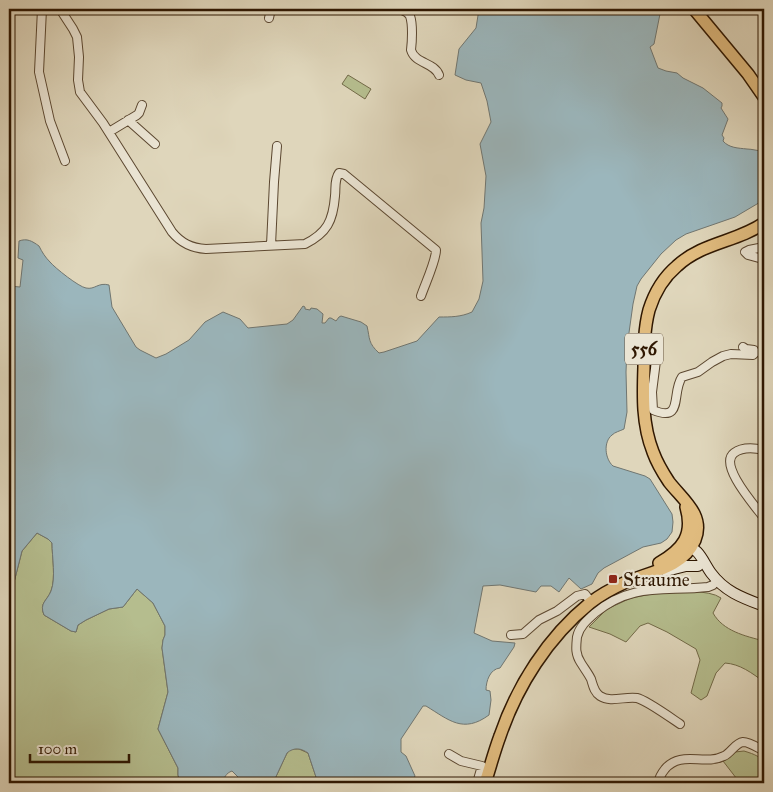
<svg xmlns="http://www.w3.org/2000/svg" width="773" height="792" font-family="'IM FELL Great Primer',serif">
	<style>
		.green { fill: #b5bd8e; stroke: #726a48 }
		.water { fill: #9bb6bc; stroke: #707671 }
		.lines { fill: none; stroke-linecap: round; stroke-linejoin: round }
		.street-casing { stroke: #5b4730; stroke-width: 10 }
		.secondary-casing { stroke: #2f1701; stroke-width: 12 }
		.primary-casing { stroke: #2f1701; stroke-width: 14 }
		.street { stroke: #eae4d3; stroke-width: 8 }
		.secondary { stroke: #eae4d3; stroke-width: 10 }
		.primary { stroke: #e0bb7e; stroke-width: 11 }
		.poi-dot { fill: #8f2418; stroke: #eae4d3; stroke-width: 2 }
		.labels { text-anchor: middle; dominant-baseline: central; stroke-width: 4.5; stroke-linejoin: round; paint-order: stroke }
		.shield { fill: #eae4d3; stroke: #675440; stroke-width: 1 }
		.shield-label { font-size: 18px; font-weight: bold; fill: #2f1701 }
		.poi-label { font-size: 19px; fill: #2f1701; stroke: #eae4d3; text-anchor: start }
	</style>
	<rect width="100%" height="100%" fill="#dfd6bb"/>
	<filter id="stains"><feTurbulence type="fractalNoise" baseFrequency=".004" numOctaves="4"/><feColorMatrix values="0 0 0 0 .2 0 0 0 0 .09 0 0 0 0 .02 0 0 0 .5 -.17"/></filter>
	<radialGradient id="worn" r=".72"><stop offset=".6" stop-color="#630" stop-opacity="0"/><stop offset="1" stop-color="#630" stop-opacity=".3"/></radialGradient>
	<path class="green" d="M348,75L371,89L365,99L342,84Z
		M37,533L48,539L52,543C52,557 56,578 51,591C47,601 39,603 44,615L71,631L76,632L78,625L86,620L109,609L123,607L137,589L153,603L165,626V635L163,640L162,648L168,692L158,729L178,768V775L180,783H9V602L22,551Z
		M662,592C677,592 709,589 721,598L713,613C723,631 745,636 764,641V682C752,673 740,664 725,663L716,673L707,696L701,700L691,693L700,660L696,649L667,632L648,623L640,626L626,642L610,634L589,627L607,609L631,598Z
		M291,749H299L308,753L318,783H273L287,753Z
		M744,751C767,758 764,761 764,783H740L723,761L735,752Z"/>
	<path class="water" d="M479,9H661L654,44L650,47L658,68L666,71L677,73L683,78L703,88L722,103V106L721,108L728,119L722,135L724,138L723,141C729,148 738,148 747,149C752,149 758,151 763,151L764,156L762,166L764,177V201H762L735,217L686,234L676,240L661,254L641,279L637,286L633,304L627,347L626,372L627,412L624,429C620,431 615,432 612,435C603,442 605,459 613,466L645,476L650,479L672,514L673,522L672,532L667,539L661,543L643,547L604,568L598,573L592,584L581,589L569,578L559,592L551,586H541L536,592L500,585L483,586L474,633L492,641L515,643L514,647L500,668C490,669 486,681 486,690L490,691L491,700L489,715C463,734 449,720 426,706H423L401,739V752L406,756L415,776L412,783H318L308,753C301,748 294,747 287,753L273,783H244L232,771C226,773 224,778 222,783H180L178,775V768L158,729L168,692L162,648L163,640L165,635V626L153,603L137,589L123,607L109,609L86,620L78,625L76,632L71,631L44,615C39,603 47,601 51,591C56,578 52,557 52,543L48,539L37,533L22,551L9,602V286L20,287L23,260L18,258L19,241C27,238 32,241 39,246C42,252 45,257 50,262C55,268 79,287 86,288C95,290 98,282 109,285L112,307L136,347L140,350L156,358L166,354L189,340L205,322L223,312L240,319L248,328L287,324L293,320L303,306L305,307V309L310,310L311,308L317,309L323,314L322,323H325L329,318H331L336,321L339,317L341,316L361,322L367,326C370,339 368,343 379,353L384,352L417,341L439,317C451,317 461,317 472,312L479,299L483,281L481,223L484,208L486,176L480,144L491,122L487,101L481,83L466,80L455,75L459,49L476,28Z"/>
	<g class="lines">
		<defs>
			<path id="street" d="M42,9L39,72L50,121L65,161
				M60,9L73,29L77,37L79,57L78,80L80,92L103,123L172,232C181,243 191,248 206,249L305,244C327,233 333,221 335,196C336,188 334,180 339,173L344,174L436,250C436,261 425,284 421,296
				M400,9C404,11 408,12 410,16C413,24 412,42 411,50C415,64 434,62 439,75
				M269,18L271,9
				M128,120L155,144
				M109,132L137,115L139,113L142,105
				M271,245L274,182L277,146
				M759,258L748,255L745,252L749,250L764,247
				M644,354L657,353L652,392L653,410C684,423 671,393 682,377L698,372L712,362L723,356L731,354L753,355L755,353L754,350L746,349L743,347
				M764,450C755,448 742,447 734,453C718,465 756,507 764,518
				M511,635L523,634L539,620L557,611L577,596L585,594L591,602
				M680,724C671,718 646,700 637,698C625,696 611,703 600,696C594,692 593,685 591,679C588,673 584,668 581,663C575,654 576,647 577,637C579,627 587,620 595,613C633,582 664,592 708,587L713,585L718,580
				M449,754L461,761L482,766L477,783
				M658,783C659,778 661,774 665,769C681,750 704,766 724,756C731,753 735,743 743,742C750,742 758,748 764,751"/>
			<path id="secondary" d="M685,546C699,547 703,562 711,573C725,592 743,598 764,606
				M666,571L686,566H698"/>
			<path id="primary" d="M694,9L748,74L764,97
				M659,563C683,549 694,535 686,507
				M485,783C490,768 494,752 500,736C517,686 548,637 590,603C600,595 613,588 626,582C650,572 683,568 695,540C705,515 683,500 669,482C663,473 657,463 653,452C642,424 643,396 644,367C644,348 644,329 649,310C654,294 664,277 677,266C703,242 737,242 764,223"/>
		</defs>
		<use href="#street" class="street-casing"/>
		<use href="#secondary" class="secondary-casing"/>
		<use href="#primary" class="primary-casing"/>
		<use href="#street" class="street"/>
		<use href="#secondary" class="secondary"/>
		<use href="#primary" class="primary"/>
	</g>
	<rect class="poi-dot" x="608" y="574" width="10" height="10" rx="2.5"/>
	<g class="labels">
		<rect class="shield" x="625" y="333.5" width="38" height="31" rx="4"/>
		<g class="shield-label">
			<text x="644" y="349">556</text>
		</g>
		<g class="poi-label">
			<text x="623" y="579">Straume</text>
		</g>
	</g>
	<rect width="773" height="792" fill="none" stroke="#dfd6bb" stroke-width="30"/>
	<rect x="10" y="10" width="753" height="772" fill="none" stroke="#2f1701" stroke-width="2.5"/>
	<rect x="15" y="15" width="743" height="762" fill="none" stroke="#2f1701"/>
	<path d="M30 754v8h99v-8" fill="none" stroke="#2f1701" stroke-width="2.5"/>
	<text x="38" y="754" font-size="15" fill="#2f1701" stroke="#eae4d3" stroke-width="4" paint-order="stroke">100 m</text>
	<rect width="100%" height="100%" filter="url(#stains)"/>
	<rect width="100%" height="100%" fill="url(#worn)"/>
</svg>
